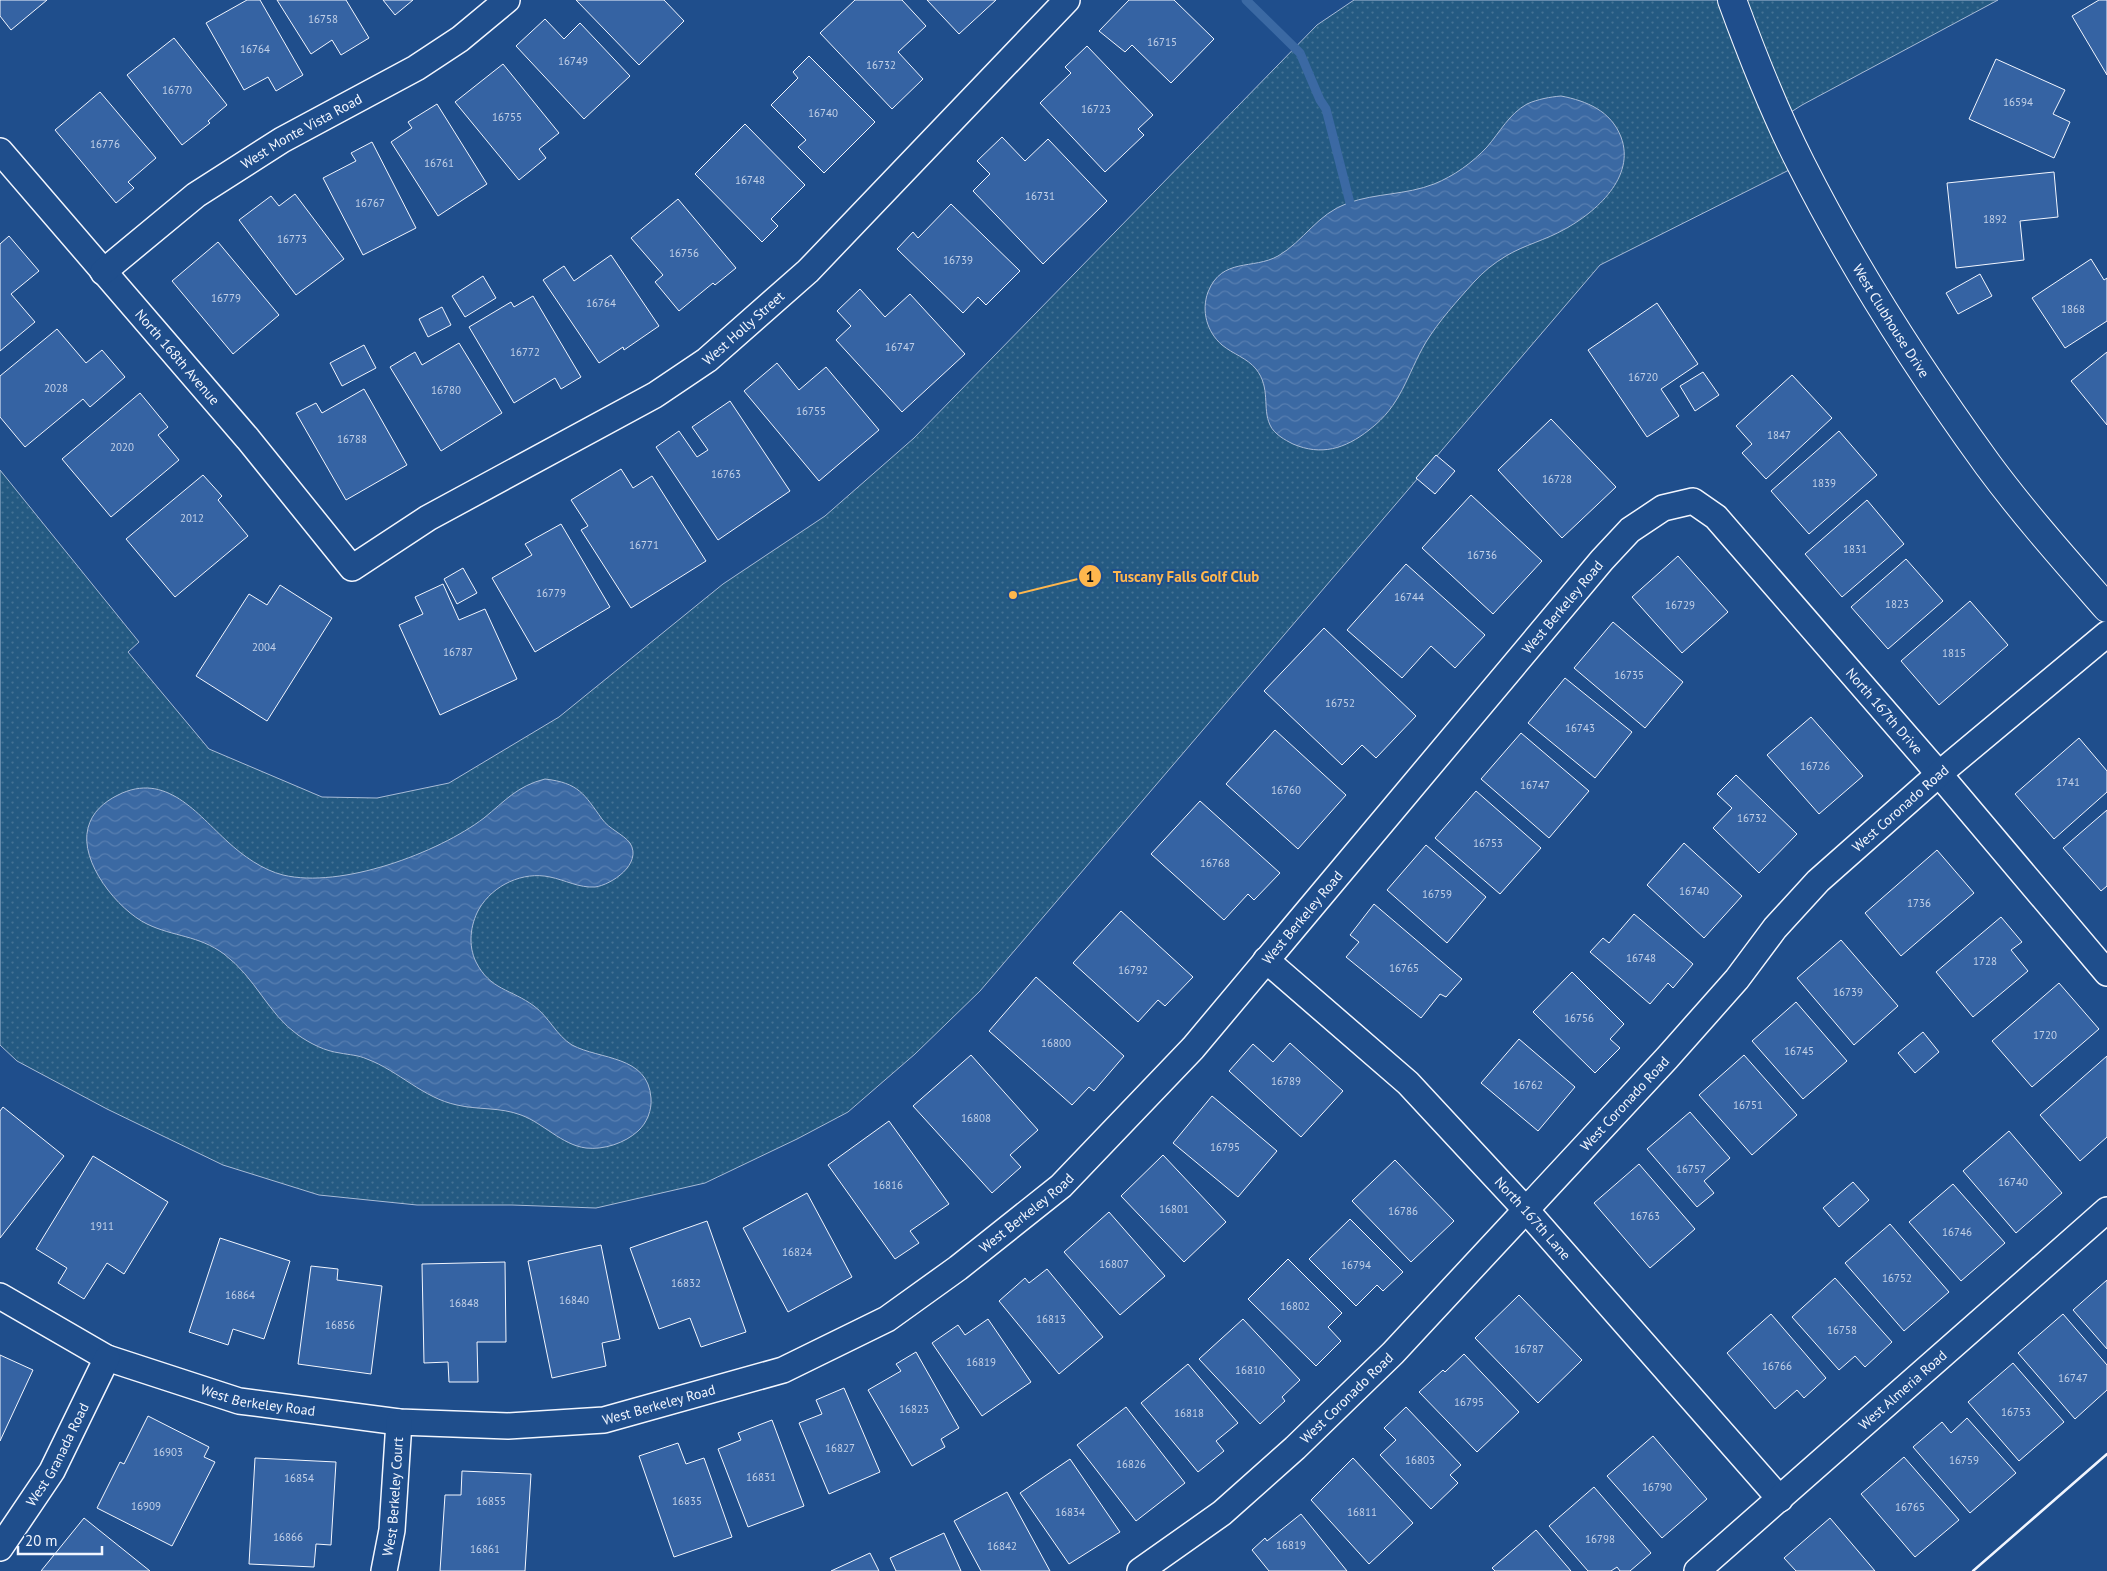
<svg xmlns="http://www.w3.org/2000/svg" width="2107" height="1571" font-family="'PT Sans',sans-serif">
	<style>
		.grass { fill: url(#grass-dots); stroke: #a8bbd7 }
		.water { fill: url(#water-waves); stroke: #a8bbd7 }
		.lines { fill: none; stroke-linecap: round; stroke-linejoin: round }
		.stream { stroke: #3b69a3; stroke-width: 9 }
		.building { fill: #3563a3; stroke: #f2f6ff }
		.street-casing { stroke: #f2f6ff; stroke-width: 28 }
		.secondary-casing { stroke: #f2f6ff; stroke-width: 30 }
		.street { stroke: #1f4e8c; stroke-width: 25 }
		.secondary { stroke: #1f4e8c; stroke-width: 28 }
		.wall { stroke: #f2f6ff; stroke-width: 2.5 }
		.labels { text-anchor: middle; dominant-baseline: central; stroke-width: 4; stroke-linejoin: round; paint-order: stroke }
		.number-label { font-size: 11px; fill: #c3d1e8 }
		.street-label { font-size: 14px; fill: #f2f6ff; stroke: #1f4e8c }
		.leader { fill: none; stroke: #ffb74d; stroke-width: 2 }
		.callout-dot { fill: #ffb74d; stroke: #1f4e8c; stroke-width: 2 }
		.mark-label { font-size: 15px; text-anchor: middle; font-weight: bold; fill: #111 }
		.callout-label { font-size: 15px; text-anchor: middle; font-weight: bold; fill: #ffb74d; stroke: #1f4e8c; stroke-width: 4; stroke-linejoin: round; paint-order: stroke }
	</style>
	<defs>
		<pattern id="grass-dots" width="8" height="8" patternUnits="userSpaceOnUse" patternTransform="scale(1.25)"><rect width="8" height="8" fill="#245a82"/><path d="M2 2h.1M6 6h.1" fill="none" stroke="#447295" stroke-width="1.8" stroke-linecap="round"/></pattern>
		<pattern id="water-waves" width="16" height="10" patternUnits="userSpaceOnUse" patternTransform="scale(1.25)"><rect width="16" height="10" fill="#3b69a3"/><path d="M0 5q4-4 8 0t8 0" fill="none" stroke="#587fb1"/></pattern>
	</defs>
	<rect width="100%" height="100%" fill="#1f4e8c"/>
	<path class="grass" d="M1354,0H1998L1802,105L1780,119L1801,164L1600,265L980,991L915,1054L848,1112L797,1139L705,1183L596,1208L512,1205H417L319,1195L223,1165L107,1109L17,1061L0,1045V470L139,642L128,652L209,749L322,797L377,798L449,783L559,717L723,584L825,516L914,438L1317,25Z"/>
	<path class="water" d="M1561,96C1587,101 1611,111 1621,137C1636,177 1596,212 1565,229C1546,240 1524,245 1506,256C1494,263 1483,272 1474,282C1457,301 1439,321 1426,342C1406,376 1402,405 1369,430C1345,449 1321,456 1293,444C1285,440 1274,434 1270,425C1262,408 1271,388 1256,369C1247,358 1233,354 1222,345C1207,332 1201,311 1208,292C1222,257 1253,270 1278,256C1304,241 1317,214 1348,203C1376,193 1406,195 1434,184C1454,176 1472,163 1487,147C1500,132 1509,114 1527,104C1538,99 1550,97 1561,96Z
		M545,779C579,783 584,794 602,819C609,829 623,834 630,843C643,864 611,885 595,887C579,888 565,880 550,877C523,871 493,885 479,909C470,925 468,946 476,962C490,990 511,989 534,1006C549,1017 556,1035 572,1045C600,1060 648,1055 651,1098C652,1110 647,1123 638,1131C625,1143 604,1150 586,1148C562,1145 543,1123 521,1115C500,1107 478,1110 457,1105C423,1098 399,1071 367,1059C358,1055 350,1055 340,1053C325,1051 311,1044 298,1035C268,1014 256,978 224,954C198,935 174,937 147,924C118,910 79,862 88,828C92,812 104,802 118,795C166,771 197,814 228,842C243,856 263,870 283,875C341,889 438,853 484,818C505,801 517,786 545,779Z"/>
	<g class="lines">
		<path class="stream" d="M1246,0L1300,53L1320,100L1326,109L1350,203"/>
	</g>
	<path class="building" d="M0,0H47L11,30L0,16Z
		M247,0H260L303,75L276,91L268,77L244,90L206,23Z
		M277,0H346L369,38L341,55L332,40L311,54Z
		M383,0H413L395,15Z
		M576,0H664L684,21L639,65Z
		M855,0H902L926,26L898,52L923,79L892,109L820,33Z
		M927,0H996L959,34Z
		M1129,0H1174L1214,39L1171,83L1132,45L1125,52L1099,31Z
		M2099,0H2107V75L2072,16Z
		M545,19L564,39L580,23L630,76L584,119L516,46Z
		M174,38L227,105L208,121L210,123L182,145L127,75Z
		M1087,46L1153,115L1138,129L1144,135L1105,172L1040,103L1071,73L1065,67Z
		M809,56L875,122L824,173L798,147L806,140L771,105L798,78L793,72Z
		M1996,59L2065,90L2053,114L2070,122L2054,158L1969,119Z
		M503,64L559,133L539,149L546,158L519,180L455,102Z
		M100,92L156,158L128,182L134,188L116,203L55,130Z
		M437,104L487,184L438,216L391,142L412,128L408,122Z
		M745,124L805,185L771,219L778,226L762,242L695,174Z
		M1002,137L1025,161L1048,139L1107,201L1043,264L973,191L990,174L977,161Z
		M372,142L416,228L363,255L323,178L356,161L351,153Z
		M2054,172L2058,217L2020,221L2024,260L1956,268L1947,183Z
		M295,194L344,259L296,295L239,220L271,196L279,206Z
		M678,199L736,268L715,285L713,283L679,311L655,282L663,275L631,238Z
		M951,204L1020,271L986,305L978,297L963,313L897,249L913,232L918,238Z
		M9,236L39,271L11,294L35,322L0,351V244Z
		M218,242L279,315L233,354L172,281Z
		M611,255L659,326L624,350L623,347L599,363L543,280L564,266L574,281Z
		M2091,259L2104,280L2107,278V321L2065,348L2032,298Z
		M1980,274L1992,296L1958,314L1946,293Z
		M483,276L496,298L465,317L452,296Z
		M860,289L885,317L910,294L965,354L902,412L836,340L851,326L837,311Z
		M533,296L581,377L561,389L555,378L514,403L469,327L511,302L514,307Z
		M1657,303L1698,364L1661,389L1679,416L1647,437L1588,350Z
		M442,307L451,325L428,337L419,319Z
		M57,329L86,363L102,350L125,377L90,407L83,399L25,447L0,417V376Z
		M459,343L502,413L441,451L390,367L415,352L422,365Z
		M364,345L376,368L342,386L330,363Z
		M2107,352V425L2071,381Z
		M777,363L799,390L826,367L879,430L819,481L744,391Z
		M1703,372L1719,395L1695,411L1680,386Z
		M1792,375L1832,418L1766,479L1742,453L1752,444L1736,426Z
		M364,389L407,465L346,500L296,413L316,403L322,413Z
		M140,393L168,427L158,435L179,460L111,517L62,459Z
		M730,401L790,491L718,540L656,447L679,431L697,457L708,450L692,427Z
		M1551,419L1616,487L1562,538L1498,470Z
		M1839,431L1877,475L1809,534L1771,491Z
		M1436,455L1455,471L1435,494L1416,478Z
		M621,469L633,488L652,476L706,561L631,608L581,530L588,526L571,500Z
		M203,475L222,496L218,500L248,536L175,597L126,539Z
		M1471,495L1542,561L1493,614L1422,548Z
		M1867,500L1904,544L1842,597L1805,554Z
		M561,524L610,607L535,652L492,578L532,555L525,544Z
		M1678,556L1728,612L1682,653L1632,597Z
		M1906,559L1943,601L1888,649L1851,607Z
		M1406,564L1485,635L1455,668L1431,646L1402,678L1347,630Z
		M463,568L477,593L457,604L444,579Z
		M443,584L459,620L485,609L517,679L440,715L399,625L423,614L415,597Z
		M280,585L332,618L267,721L196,676L249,594L267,605Z
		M1970,601L2008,645L1939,705L1901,661Z
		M1613,622L1683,682L1645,728L1574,668Z
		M1324,628L1416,716L1376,758L1362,745L1342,765L1264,691Z
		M1565,678L1632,732L1595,778L1528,723Z
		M1811,717L1863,776L1819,814L1767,755Z
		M1275,730L1346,795L1298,849L1226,784Z
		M1521,733L1589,791L1549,838L1481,779Z
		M2079,738L2107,771V792L2054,839L2015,794Z
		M1736,775L1797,834L1759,873L1713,828L1732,808L1717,794Z
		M1476,791L1541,848L1500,894L1435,838Z
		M1200,801L1280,873L1254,900L1248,894L1224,920L1151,854Z
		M2107,810V886L2101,891L2063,848Z
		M1684,843L1742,896L1704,938L1647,885Z
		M1426,845L1486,897L1447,943L1387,890Z
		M1937,850L1974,893L1901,956L1865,913Z
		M1374,904L1462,979L1446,997L1440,994L1421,1018L1346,957L1359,942L1350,935Z
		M1121,911L1193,977L1165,1006L1158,1000L1138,1022L1073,963Z
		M1634,914L1693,964L1673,988L1668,983L1650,1004L1590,952L1603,938L1609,943Z
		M2001,917L2022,942L2011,950L2028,971L1973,1017L1936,972Z
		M1841,940L1898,1006L1854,1045L1797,978Z
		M1572,972L1624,1024L1610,1039L1620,1048L1595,1073L1533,1012Z
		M1036,977L1124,1056L1094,1091L1089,1087L1072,1105L989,1031Z
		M2059,983L2099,1029L2032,1087L1992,1041Z
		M1796,1002L1847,1061L1803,1099L1752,1041Z
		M1923,1032L1939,1052L1915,1073L1898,1053Z
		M1519,1039L1575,1087L1538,1131L1481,1083Z
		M1290,1043L1343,1091L1301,1137L1229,1071L1253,1044L1273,1062Z
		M971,1055L1038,1130L1010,1155L1021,1167L992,1193L913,1106Z
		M1744,1055L1797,1115L1752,1155L1699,1095Z
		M2107,1056V1137L2080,1161L2040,1115Z
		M1212,1096L1277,1151L1238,1197L1173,1143Z
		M3,1107L64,1156L0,1238V1111Z
		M1690,1112L1730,1158L1704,1181L1714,1193L1697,1207L1647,1149Z
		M889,1121L949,1204L910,1231L919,1243L895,1259L828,1165Z
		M2009,1131L2062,1193L2016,1233L1963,1171Z
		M1163,1155L1226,1222L1184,1262L1121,1196Z
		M93,1156L168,1202L124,1274L107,1263L84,1299L58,1283L67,1268L36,1249Z
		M1395,1160L1454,1221L1411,1262L1352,1201Z
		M1639,1164L1695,1229L1650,1268L1594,1203Z
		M1853,1182L1869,1200L1839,1227L1823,1208Z
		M1953,1184L2005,1243L1961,1281L1909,1222Z
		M807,1193L852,1277L788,1312L743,1228Z
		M1109,1212L1165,1276L1120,1315L1064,1252Z
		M1350,1219L1403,1272L1383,1291L1377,1285L1356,1306L1309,1259Z
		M707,1221L746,1332L701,1347L690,1318L659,1329L630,1248Z
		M1890,1224L1949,1292L1904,1331L1845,1263Z
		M220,1238L290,1261L264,1339L233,1329L228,1345L189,1332Z
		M601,1245L620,1339L602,1343L606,1366L552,1378L528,1261Z
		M1288,1259L1342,1313L1328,1327L1341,1341L1316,1366L1248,1299Z
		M505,1262L506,1342H477L478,1382H449L448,1362L424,1363L422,1264Z
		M311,1266L338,1269L337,1280L382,1286L371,1374L298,1364Z
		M1047,1269L1103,1337L1059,1374L999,1301L1025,1278L1029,1283Z
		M1835,1278L1892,1342L1865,1367L1855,1356L1839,1370L1792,1317Z
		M2107,1280V1349L2073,1310Z
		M1519,1295L1582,1360L1538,1403L1475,1338Z
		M1771,1314L1826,1378L1804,1398L1797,1390L1775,1409L1727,1353Z
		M2063,1314L2107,1365V1390L2075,1419L2018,1353Z
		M988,1319L1031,1382L982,1416L932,1343L958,1325L965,1335Z
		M1243,1319L1300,1380L1282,1397L1285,1401L1260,1424L1199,1359Z
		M916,1352L959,1428L941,1439L945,1447L912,1466L868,1390L901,1371L896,1364Z
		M1464,1354L1519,1412L1477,1452L1419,1392L1443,1370L1445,1372Z
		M0,1355L33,1370L0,1441Z
		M2013,1363L2064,1422L2019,1461L1968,1402Z
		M1188,1364L1238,1423L1216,1441L1224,1451L1198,1472L1141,1403Z
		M844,1388L880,1472L829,1494L799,1423L822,1414L816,1400Z
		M1126,1407L1185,1483L1136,1521L1077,1445Z
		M1406,1407L1461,1465L1450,1475L1458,1483L1431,1509L1380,1455L1396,1440L1384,1428Z
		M148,1416L209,1447L204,1457L215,1462L172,1546L97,1508L120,1462L124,1464Z
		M1967,1418L2016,1473L1970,1513L1913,1447L1942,1422L1951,1433Z
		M772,1420L804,1506L748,1527L718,1449L741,1440L738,1433Z
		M1653,1436L1707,1499L1662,1538L1607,1476Z
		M678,1443L686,1464L704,1458L732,1537L674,1557L639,1456Z
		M1904,1457L1959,1520L1915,1557L1861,1494Z
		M255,1458L336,1462L331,1545L316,1544L314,1567L249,1564Z
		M1353,1458L1413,1523L1369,1564L1311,1500Z
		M1070,1459L1120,1532L1069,1564L1020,1493Z
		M462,1471L531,1474L525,1571H440L445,1495H461Z
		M1594,1487L1651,1553L1630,1571H1620L1617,1567L1611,1571H1588L1549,1526Z
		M1007,1492L1050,1571H981L954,1521Z
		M1301,1514L1347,1571H1269L1252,1550L1265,1538L1267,1541Z
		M84,1518L150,1571H41Z
		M1830,1518L1875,1571H1796L1784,1558Z
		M1536,1530L1571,1571H1495L1492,1568Z
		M944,1533L961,1571H896L890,1558Z
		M870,1553L879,1571H831Z"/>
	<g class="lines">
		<defs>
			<g id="street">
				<path id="s1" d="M0,151L248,439L352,568L428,518L655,395L707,360L808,271L1067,0"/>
				<path id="s2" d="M103,272L196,195L282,140L416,68L460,39L507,0"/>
				<path id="s3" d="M1266,960L1408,1083L1526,1210L1780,1499"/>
				<path id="s4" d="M0,1296L107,1358L239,1401L399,1422L508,1426L604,1420L783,1370L887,1319L958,1268L1061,1186L1193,1048L1602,560L1630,530L1663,508L1693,501L1716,517L1939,774L2107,973"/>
				<path id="s5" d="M0,1548L52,1471L107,1358"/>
				<path id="s6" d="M384,1571L392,1530L399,1422"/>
				<path id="s7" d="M1140,1571L1222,1513L1295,1448L1393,1353L1667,1058L1737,979L1775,928L1818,881L1939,774L2107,634"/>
				<path id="s8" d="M1697,1571L2107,1210"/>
			</g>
			<g id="secondary">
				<path id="s9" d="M1732,0C1752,55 1774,111 1801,164C1854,269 1919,370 1988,465C2025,515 2066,561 2107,608"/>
			</g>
		</defs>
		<use href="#street" class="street-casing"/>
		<use href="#secondary" class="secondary-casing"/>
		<use href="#street" class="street"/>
		<use href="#secondary" class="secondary"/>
		<path class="wall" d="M1973,1571L2107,1454"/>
	</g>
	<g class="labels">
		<g class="number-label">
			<text x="323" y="19">16758</text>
			<text x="1162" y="42">16715</text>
			<text x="255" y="49">16764</text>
			<text x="573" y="61">16749</text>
			<text x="881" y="65">16732</text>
			<text x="177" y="90">16770</text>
			<text x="2018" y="102">16594</text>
			<text x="1096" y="109">16723</text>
			<text x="823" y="113">16740</text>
			<text x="507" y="117">16755</text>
			<text x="105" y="144">16776</text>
			<text x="439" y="163">16761</text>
			<text x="750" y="180">16748</text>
			<text x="1040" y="196">16731</text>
			<text x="370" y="203">16767</text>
			<text x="1995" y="219">1892</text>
			<text x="292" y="239">16773</text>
			<text x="684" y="253">16756</text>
			<text x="958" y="260">16739</text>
			<text x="226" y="298">16779</text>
			<text x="601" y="303">16764</text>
			<text x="2073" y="309">1868</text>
			<text x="900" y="347">16747</text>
			<text x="525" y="352">16772</text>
			<text x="1643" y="377">16720</text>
			<text x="56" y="388">2028</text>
			<text x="446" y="390">16780</text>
			<text x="811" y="411">16755</text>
			<text x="1779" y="435">1847</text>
			<text x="352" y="439">16788</text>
			<text x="122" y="447">2020</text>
			<text x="726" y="474">16763</text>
			<text x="1557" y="479">16728</text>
			<text x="1824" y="483">1839</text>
			<text x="192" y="518">2012</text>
			<text x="644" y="545">16771</text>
			<text x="1855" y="549">1831</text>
			<text x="1482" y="555">16736</text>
			<text x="551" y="593">16779</text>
			<text x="1409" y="597">16744</text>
			<text x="1897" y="604">1823</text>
			<text x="1680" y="605">16729</text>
			<text x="264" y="647">2004</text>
			<text x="458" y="652">16787</text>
			<text x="1954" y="653">1815</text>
			<text x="1629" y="675">16735</text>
			<text x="1340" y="703">16752</text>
			<text x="1580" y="728">16743</text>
			<text x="1815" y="766">16726</text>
			<text x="2068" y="782">1741</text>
			<text x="1535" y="785">16747</text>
			<text x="1286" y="790">16760</text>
			<text x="1752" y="818">16732</text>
			<text x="1488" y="843">16753</text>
			<text x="1215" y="863">16768</text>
			<text x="1694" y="891">16740</text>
			<text x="1437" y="894">16759</text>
			<text x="1919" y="903">1736</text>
			<text x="1641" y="958">16748</text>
			<text x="1985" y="961">1728</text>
			<text x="1404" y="968">16765</text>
			<text x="1133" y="970">16792</text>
			<text x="1848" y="992">16739</text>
			<text x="1579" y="1018">16756</text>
			<text x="2045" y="1035">1720</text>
			<text x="1056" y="1043">16800</text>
			<text x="1799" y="1051">16745</text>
			<text x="1286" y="1081">16789</text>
			<text x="1528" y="1085">16762</text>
			<text x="1748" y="1105">16751</text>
			<text x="976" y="1118">16808</text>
			<text x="1225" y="1147">16795</text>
			<text x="1691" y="1169">16757</text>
			<text x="2013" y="1182">16740</text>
			<text x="888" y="1185">16816</text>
			<text x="1174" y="1209">16801</text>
			<text x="1403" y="1211">16786</text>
			<text x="1645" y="1216">16763</text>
			<text x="102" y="1226">1911</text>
			<text x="1957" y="1232">16746</text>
			<text x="797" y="1252">16824</text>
			<text x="1114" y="1264">16807</text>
			<text x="1356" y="1265">16794</text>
			<text x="1897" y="1278">16752</text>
			<text x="686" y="1283">16832</text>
			<text x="240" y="1295">16864</text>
			<text x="574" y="1300">16840</text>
			<text x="464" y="1303">16848</text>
			<text x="1295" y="1306">16802</text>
			<text x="1051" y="1319">16813</text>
			<text x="340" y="1325">16856</text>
			<text x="1842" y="1330">16758</text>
			<text x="1529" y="1349">16787</text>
			<text x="981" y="1362">16819</text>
			<text x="1777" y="1366">16766</text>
			<text x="1250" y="1370">16810</text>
			<text x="2073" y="1378">16747</text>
			<text x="1469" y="1402">16795</text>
			<text x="914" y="1409">16823</text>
			<text x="2016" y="1412">16753</text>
			<text x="1189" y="1413">16818</text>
			<text x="840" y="1448">16827</text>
			<text x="168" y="1452">16903</text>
			<text x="1420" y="1460">16803</text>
			<text x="1964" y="1460">16759</text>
			<text x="1131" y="1464">16826</text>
			<text x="761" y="1477">16831</text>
			<text x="299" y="1478">16854</text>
			<text x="1657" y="1487">16790</text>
			<text x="491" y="1501">16855</text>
			<text x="687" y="1501">16835</text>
			<text x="146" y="1506">16909</text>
			<text x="1910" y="1507">16765</text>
			<text x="1070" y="1512">16834</text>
			<text x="1362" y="1512">16811</text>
			<text x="288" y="1537">16866</text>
			<text x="1600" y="1539">16798</text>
			<text x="1291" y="1545">16819</text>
			<text x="1002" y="1546">16842</text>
			<text x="485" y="1549">16861</text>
		</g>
		<g class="street-label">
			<text stroke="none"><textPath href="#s2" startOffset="244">West Monte Vista Road</textPath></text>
			<text stroke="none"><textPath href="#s9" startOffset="359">West Clubhouse Drive</textPath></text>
			<text stroke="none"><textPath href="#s1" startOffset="1006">West Holly Street</textPath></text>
			<text stroke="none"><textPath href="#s1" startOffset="272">North 168th Avenue</textPath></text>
			<text stroke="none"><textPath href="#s4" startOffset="1916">West Berkeley Road</textPath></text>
			<text stroke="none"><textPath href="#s4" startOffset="2374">North 167th Drive</textPath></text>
			<text stroke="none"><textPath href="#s7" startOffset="1080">West Coronado Road</textPath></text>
			<text stroke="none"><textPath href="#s4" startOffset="1511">West Berkeley Road</textPath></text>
			<text stroke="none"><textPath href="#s7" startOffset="675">West Coronado Road</textPath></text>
			<text stroke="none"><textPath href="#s4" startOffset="1106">West Berkeley Road</textPath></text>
			<text stroke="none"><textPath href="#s3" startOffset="372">North 167th Lane</textPath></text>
			<text stroke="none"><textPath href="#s8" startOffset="274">West Almeria Road</textPath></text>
			<text stroke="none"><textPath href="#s7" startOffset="270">West Coronado Road</textPath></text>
			<text stroke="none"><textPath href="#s4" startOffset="281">West Berkeley Road</textPath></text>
			<text stroke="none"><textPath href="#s4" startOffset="686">West Berkeley Road</textPath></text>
			<text stroke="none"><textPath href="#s5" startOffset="110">West Granada Road</textPath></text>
			<text stroke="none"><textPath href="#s6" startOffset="75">West Berkeley Court</textPath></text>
		</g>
	</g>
	<path class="leader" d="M1013 595L1090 576"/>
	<g class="callout-dot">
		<circle cx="1013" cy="595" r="5"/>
		<circle cx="1090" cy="576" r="12"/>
	</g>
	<g class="mark-label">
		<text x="1090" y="582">1</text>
	</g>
	<g class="callout-label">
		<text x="1186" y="582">Tuscany Falls Golf Club</text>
	</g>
	<path d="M18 1546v8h84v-8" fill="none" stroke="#f2f6ff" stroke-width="2.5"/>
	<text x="25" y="1546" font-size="15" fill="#f2f6ff" stroke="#1f4e8c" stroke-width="4" paint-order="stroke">20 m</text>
</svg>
